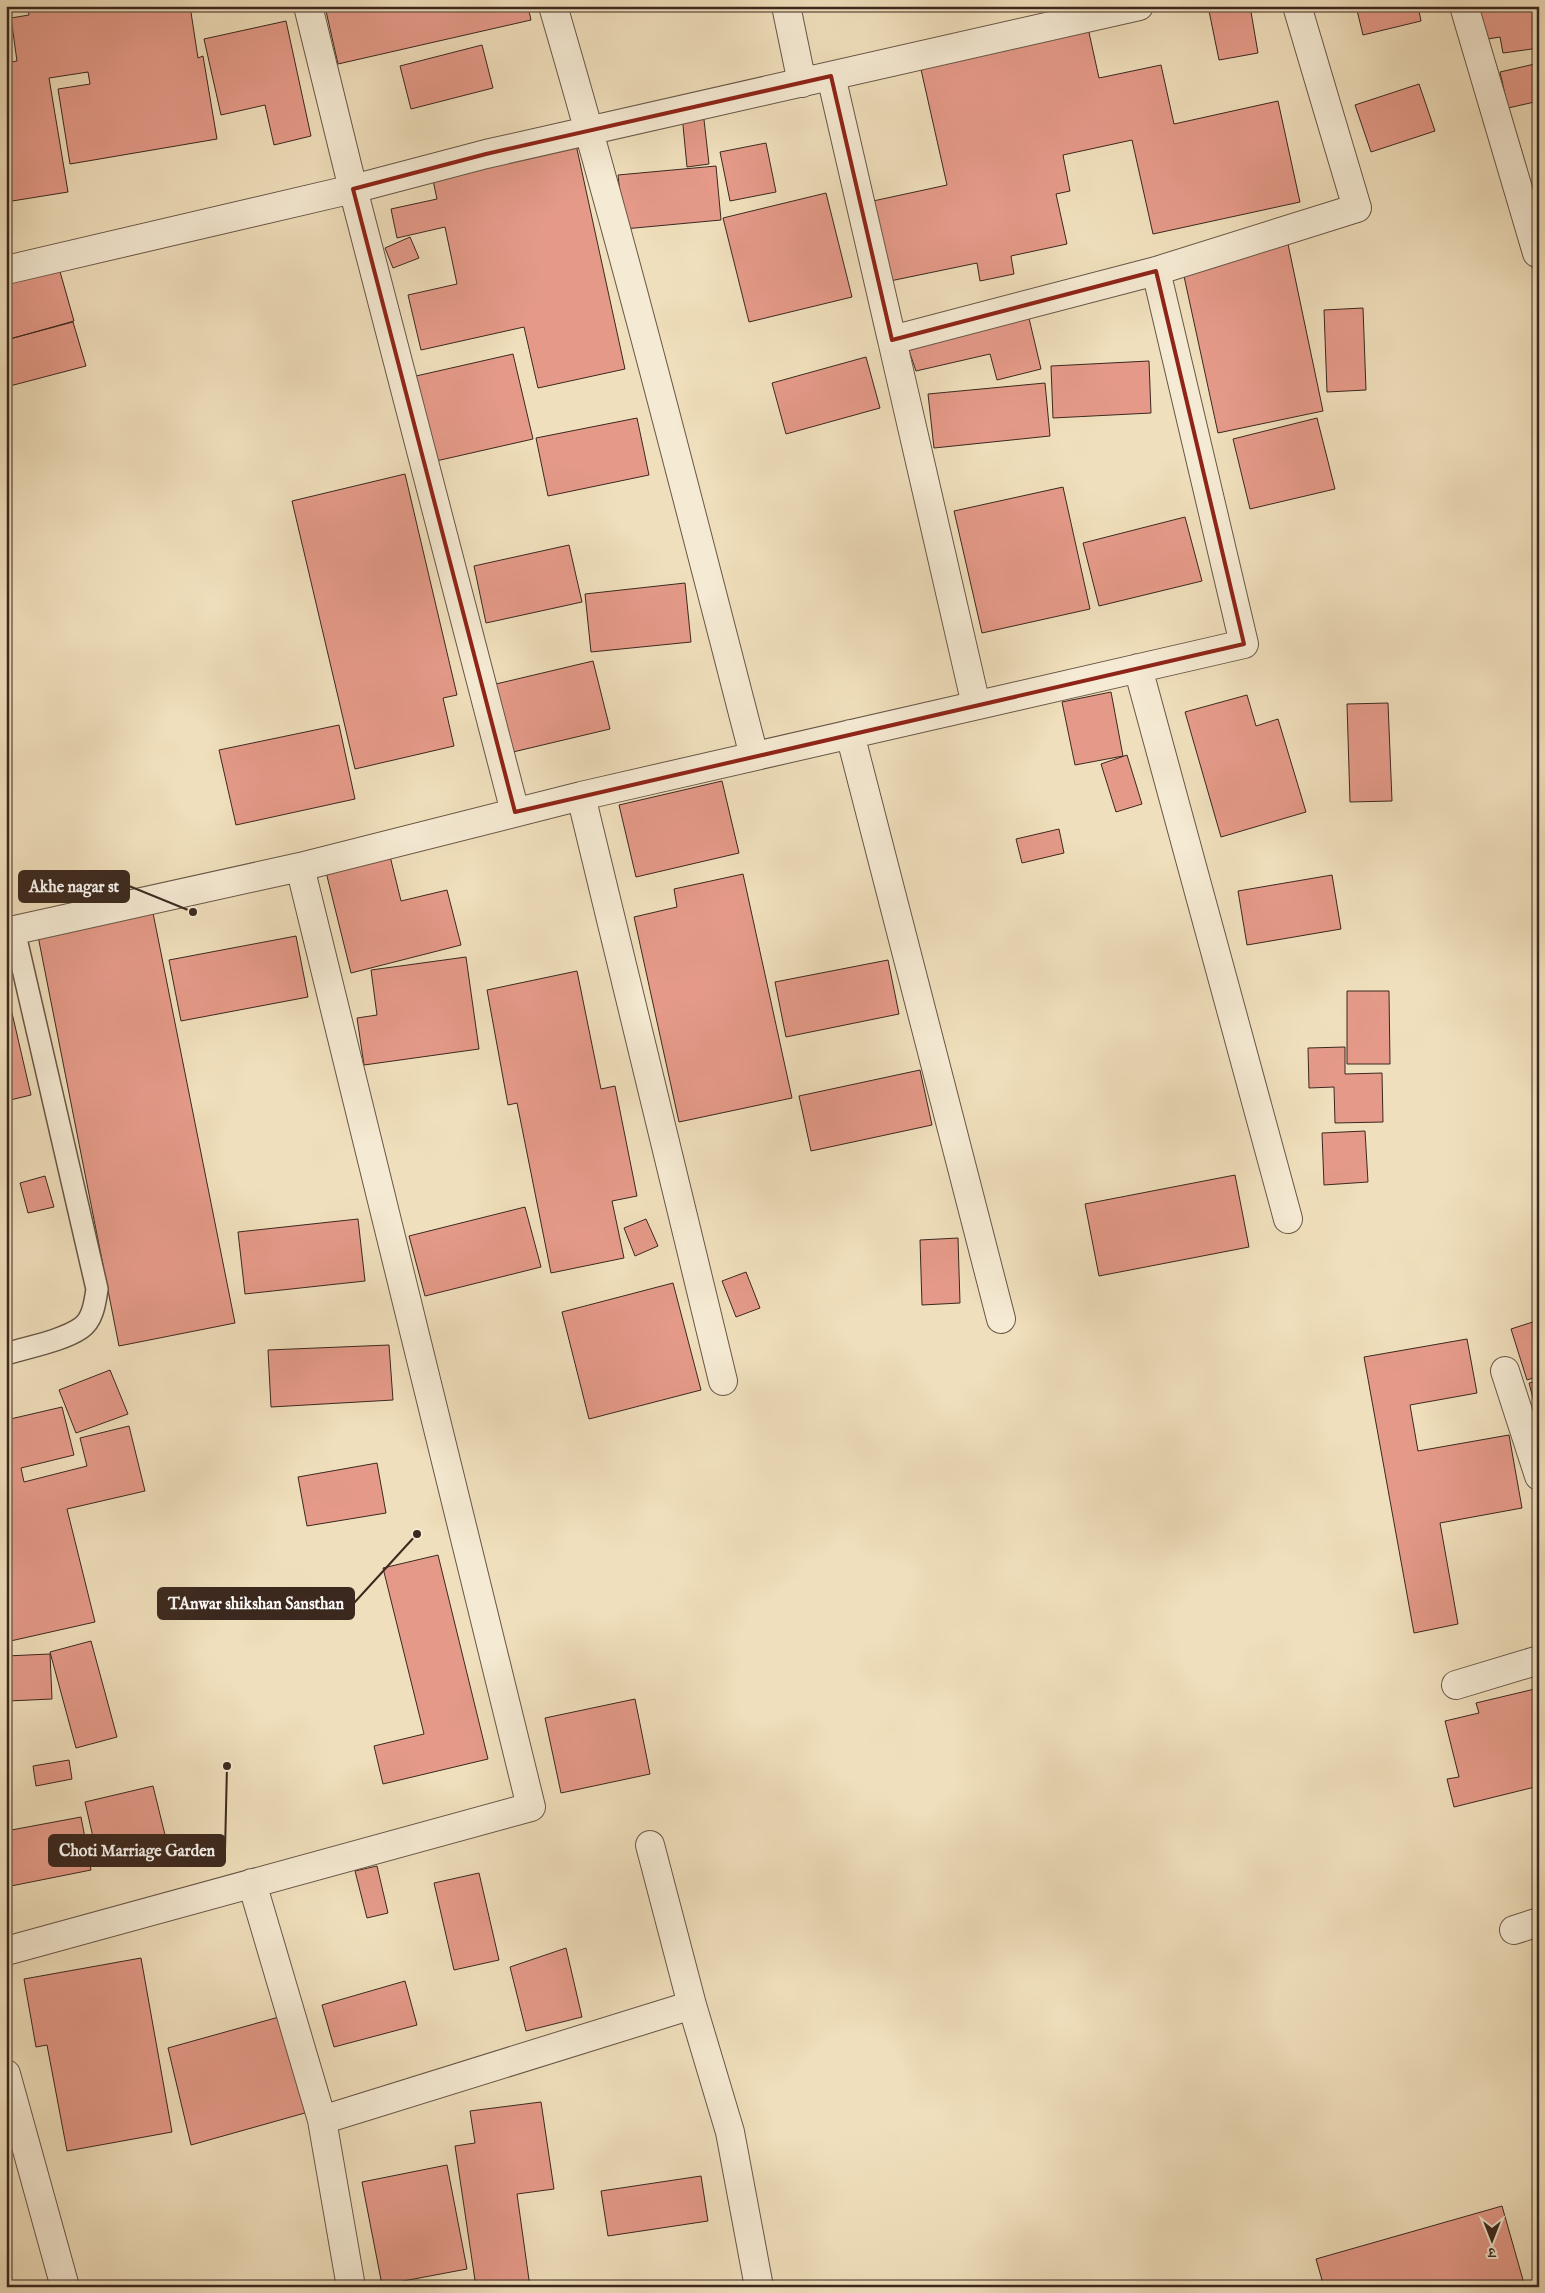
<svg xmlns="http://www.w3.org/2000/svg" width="1545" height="2293" font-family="'IM FELL English','Noto Serif Devanagari',serif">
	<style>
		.building { fill: #e59a89; stroke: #3b281e }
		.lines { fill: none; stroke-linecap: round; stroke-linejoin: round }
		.service-casing { stroke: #685646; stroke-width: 24 }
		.minor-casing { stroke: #685646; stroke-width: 30 }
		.service { stroke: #f5ead3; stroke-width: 21 }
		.minor { stroke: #f5ead3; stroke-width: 28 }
		.marked { fill: none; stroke: #8f2418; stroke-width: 4; stroke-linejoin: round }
		.leader { fill: none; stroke: #3b281e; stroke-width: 2 }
		.callout-dot { fill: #3b281e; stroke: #f5ead3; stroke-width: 2 }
		.callout { fill: #3b281e; stroke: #3b281e; stroke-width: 2 }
		.callout-label { font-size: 16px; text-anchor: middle; font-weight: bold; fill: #fff }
	</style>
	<rect width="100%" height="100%" fill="#f0dfbc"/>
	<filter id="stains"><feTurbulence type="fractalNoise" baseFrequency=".004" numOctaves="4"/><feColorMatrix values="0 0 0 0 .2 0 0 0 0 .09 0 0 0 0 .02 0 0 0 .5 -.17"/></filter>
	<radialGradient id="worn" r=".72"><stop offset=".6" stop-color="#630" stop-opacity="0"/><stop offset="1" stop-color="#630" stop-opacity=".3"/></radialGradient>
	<path class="building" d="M27,6H190L198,58L203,56L217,139L70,164L58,89L90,84L88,72L49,78L68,192L6,202V63L17,61L11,18L29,15Z
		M348,6H528L531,20L338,64L326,11Z
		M1208,6H1250L1258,53L1219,60Z
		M1356,6H1418L1421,21L1363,35Z
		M1476,6H1539V48L1503,53L1500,37L1481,40Z
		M286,21L311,136L274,145L265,105L221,115L204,39Z
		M1088,28L1099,78L1161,65L1174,124L1278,101L1300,202L1153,234L1132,140L1063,155L1070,191L1056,194L1067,244L1011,256L1014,274L980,281L977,263L890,281L873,201L947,185L920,65Z
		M482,45L493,88L411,109L400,66Z
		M1539,63V101L1508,108L1500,72Z
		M1419,84L1435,131L1371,152L1355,105Z
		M703,111L709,164L687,167L682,115Z
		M575,140L625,369L538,388L524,327L421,350L408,295L457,284L445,227L397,238L391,209L437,199L431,171Z
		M766,143L776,192L730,201L720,152Z
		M716,166L721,220L624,229L618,175Z
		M826,193L852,297L749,322L723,218Z
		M410,237L419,258L393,268L385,248Z
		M1288,244L1323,411L1218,433L1182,267Z
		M57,261L74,321L6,340V275Z
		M1363,308L1366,390L1327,392L1324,310Z
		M1028,314L1041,369L997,380L990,354L916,371L906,342Z
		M73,322L86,366L6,387V340Z
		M513,354L533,439L436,461L416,376Z
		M866,357L880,408L786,434L772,383Z
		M1149,361L1151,413L1053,418L1051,366Z
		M1045,383L1050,436L934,448L928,394Z
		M637,418L649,475L548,496L536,438Z
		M1317,418L1335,489L1250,509L1233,439Z
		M405,474L457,695L443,698L454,746L355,769L292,501Z
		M1063,487L1090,609L982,633L954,511Z
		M1185,517L1202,581L1099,606L1083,543Z
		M569,545L582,602L486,623L474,566Z
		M685,583L691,642L591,652L585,594Z
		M593,661L610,729L513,752L496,684Z
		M1111,692L1123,756L1075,765L1062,702Z
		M1247,695L1256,726L1278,719L1306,812L1221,837L1185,712Z
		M1388,703L1392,801L1350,802L1347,704Z
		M339,725L355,799L236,825L219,750Z
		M1127,755L1142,804L1116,812L1101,764Z
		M722,781L739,853L636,877L619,805Z
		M1059,829L1064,853L1022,863L1016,839Z
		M389,852L401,901L447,890L461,945L351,973L325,868Z
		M743,874L792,1098L679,1122L634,917L677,907L674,889Z
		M1332,875L1341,929L1247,945L1238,891Z
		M152,908L235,1323L119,1346L37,931Z
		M296,936L308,997L181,1021L169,960Z
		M466,957L479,1049L364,1065L357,1018L377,1015L371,970Z
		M888,960L899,1014L786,1037L775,982Z
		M577,971L601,1089L615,1086L637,1196L612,1201L624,1258L551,1273L517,1103L508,1105L487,990Z
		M6,987L31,1095L6,1101Z
		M1347,991H1389L1390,1064H1347Z
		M1345,1047V1074L1382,1073L1383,1122L1335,1123L1334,1087L1309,1088L1308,1048Z
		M920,1070L932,1125L811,1151L799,1096Z
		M1365,1131L1368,1182L1324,1185L1322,1133Z
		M1235,1175L1249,1247L1099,1276L1085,1204Z
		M45,1176L54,1207L28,1213L20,1183Z
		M525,1207L541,1267L425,1296L409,1236Z
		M358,1219L365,1281L245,1294L238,1232Z
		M646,1219L658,1246L635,1256L624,1228Z
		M958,1238L960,1303L922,1305L920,1240Z
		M746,1272L760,1308L736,1317L722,1281Z
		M673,1283L701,1390L589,1419L562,1312Z
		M1539,1320V1376L1527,1380L1511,1329Z
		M1467,1339L1477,1393L1410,1405L1418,1451L1509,1435L1522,1508L1440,1523L1458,1624L1414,1633L1364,1357Z
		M389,1345L393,1400L271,1407L268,1350Z
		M110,1370L128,1414L76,1433L59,1390Z
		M1539,1381V1422L1529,1383Z
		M62,1407L74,1455L21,1468L24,1482L87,1466L80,1438L129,1426L145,1491L67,1509L95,1622L6,1642V1420Z
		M377,1463L386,1513L307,1526L298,1477Z
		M438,1555L488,1759L383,1784L374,1746L424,1734L383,1568Z
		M91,1641L117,1737L76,1748L50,1652Z
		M50,1654L52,1699L8,1701L6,1656Z
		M1539,1688V1786L1454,1807L1447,1779L1459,1777L1445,1721L1479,1713L1476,1703Z
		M635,1699L650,1774L561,1793L545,1718Z
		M69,1760L72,1779L36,1786L33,1766Z
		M153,1786L167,1843L98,1859L85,1802Z
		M81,1817L91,1870L6,1887V1831Z
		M377,1866L388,1913L367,1918L355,1871Z
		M479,1873L499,1960L454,1970L434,1883Z
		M566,1948L582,2017L526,2031L510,1967Z
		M141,1958L172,2132L67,2151L47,2045L36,2047L24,1979Z
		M405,1981L417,2025L334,2047L322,2005Z
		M279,2017L312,2111L191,2145L168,2048Z
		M541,2102L554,2189L517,2194L530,2287H476L455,2146L475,2143L470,2111Z
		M447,2165L467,2269L382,2285L362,2182Z
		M701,2176L708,2221L608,2236L601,2191Z
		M1502,2206L1525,2287H1324L1316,2259Z"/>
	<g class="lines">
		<defs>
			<path id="service" d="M6,1354C28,1347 62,1341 81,1328C93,1320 95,1302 97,1289L14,930"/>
			<path id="minor" d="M308,6L353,189L515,812
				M553,6C626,255 689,505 754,756
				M786,6L802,83
				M1464,6L1537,253
				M831,76L892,340L1156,271L1357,208L1297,6
				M6,270L353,189L486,154L1139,6
				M892,340L976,705
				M1138,668L1288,1219
				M850,734L1001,1319
				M581,796L723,1381
				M6,932L300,867L581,796L1244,644L1156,271
				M1505,1371L1539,1476
				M1456,1685L1539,1660
				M650,1845L692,2005L730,2132L759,2287
				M252,1883L322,2120L351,2287
				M1514,1930L1539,1922
				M6,1951L531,1807L300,867
				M6,2074L65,2287
				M322,2120L692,2005"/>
		</defs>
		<use href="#service" class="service-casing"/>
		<use href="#minor" class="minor-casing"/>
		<use href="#service" class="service"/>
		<use href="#minor" class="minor"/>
	</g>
	<path class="marked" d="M831,76L892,340L1156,271L1244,644L515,812L353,189L486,154Z"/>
	<path class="leader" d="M193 912L129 886M417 1534L354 1603M227 1766L225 1851"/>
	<g class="callout-dot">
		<circle cx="193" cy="912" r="5"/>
		<circle cx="417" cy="1534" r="5"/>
		<circle cx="227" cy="1766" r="5"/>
	</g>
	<g class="callout">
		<rect x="19" y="871" width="110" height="31" rx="5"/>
		<rect x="158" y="1588" width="196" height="31" rx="5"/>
		<rect x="49" y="1835" width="176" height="31" rx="5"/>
	</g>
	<g class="callout-label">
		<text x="74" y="892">Akhe nagar st</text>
		<text x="256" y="1609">TAnwar shikshan Sansthan</text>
		<text x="137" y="1856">Choti Marriage Garden</text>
	</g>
	<rect width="1545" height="2293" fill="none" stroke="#f0dfbc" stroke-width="25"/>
	<rect x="8" y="8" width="1530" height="2278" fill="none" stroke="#3b281e" stroke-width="2.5"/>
	<rect x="12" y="12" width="1520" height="2268" fill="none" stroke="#3b281e"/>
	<g transform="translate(1492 2240) rotate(180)" stroke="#f5ead3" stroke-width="4" paint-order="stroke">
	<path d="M0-4L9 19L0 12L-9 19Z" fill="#3b281e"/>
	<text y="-8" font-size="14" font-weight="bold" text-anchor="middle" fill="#3b281e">उ</text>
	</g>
	<rect width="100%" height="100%" filter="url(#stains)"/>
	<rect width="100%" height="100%" fill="url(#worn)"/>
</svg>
